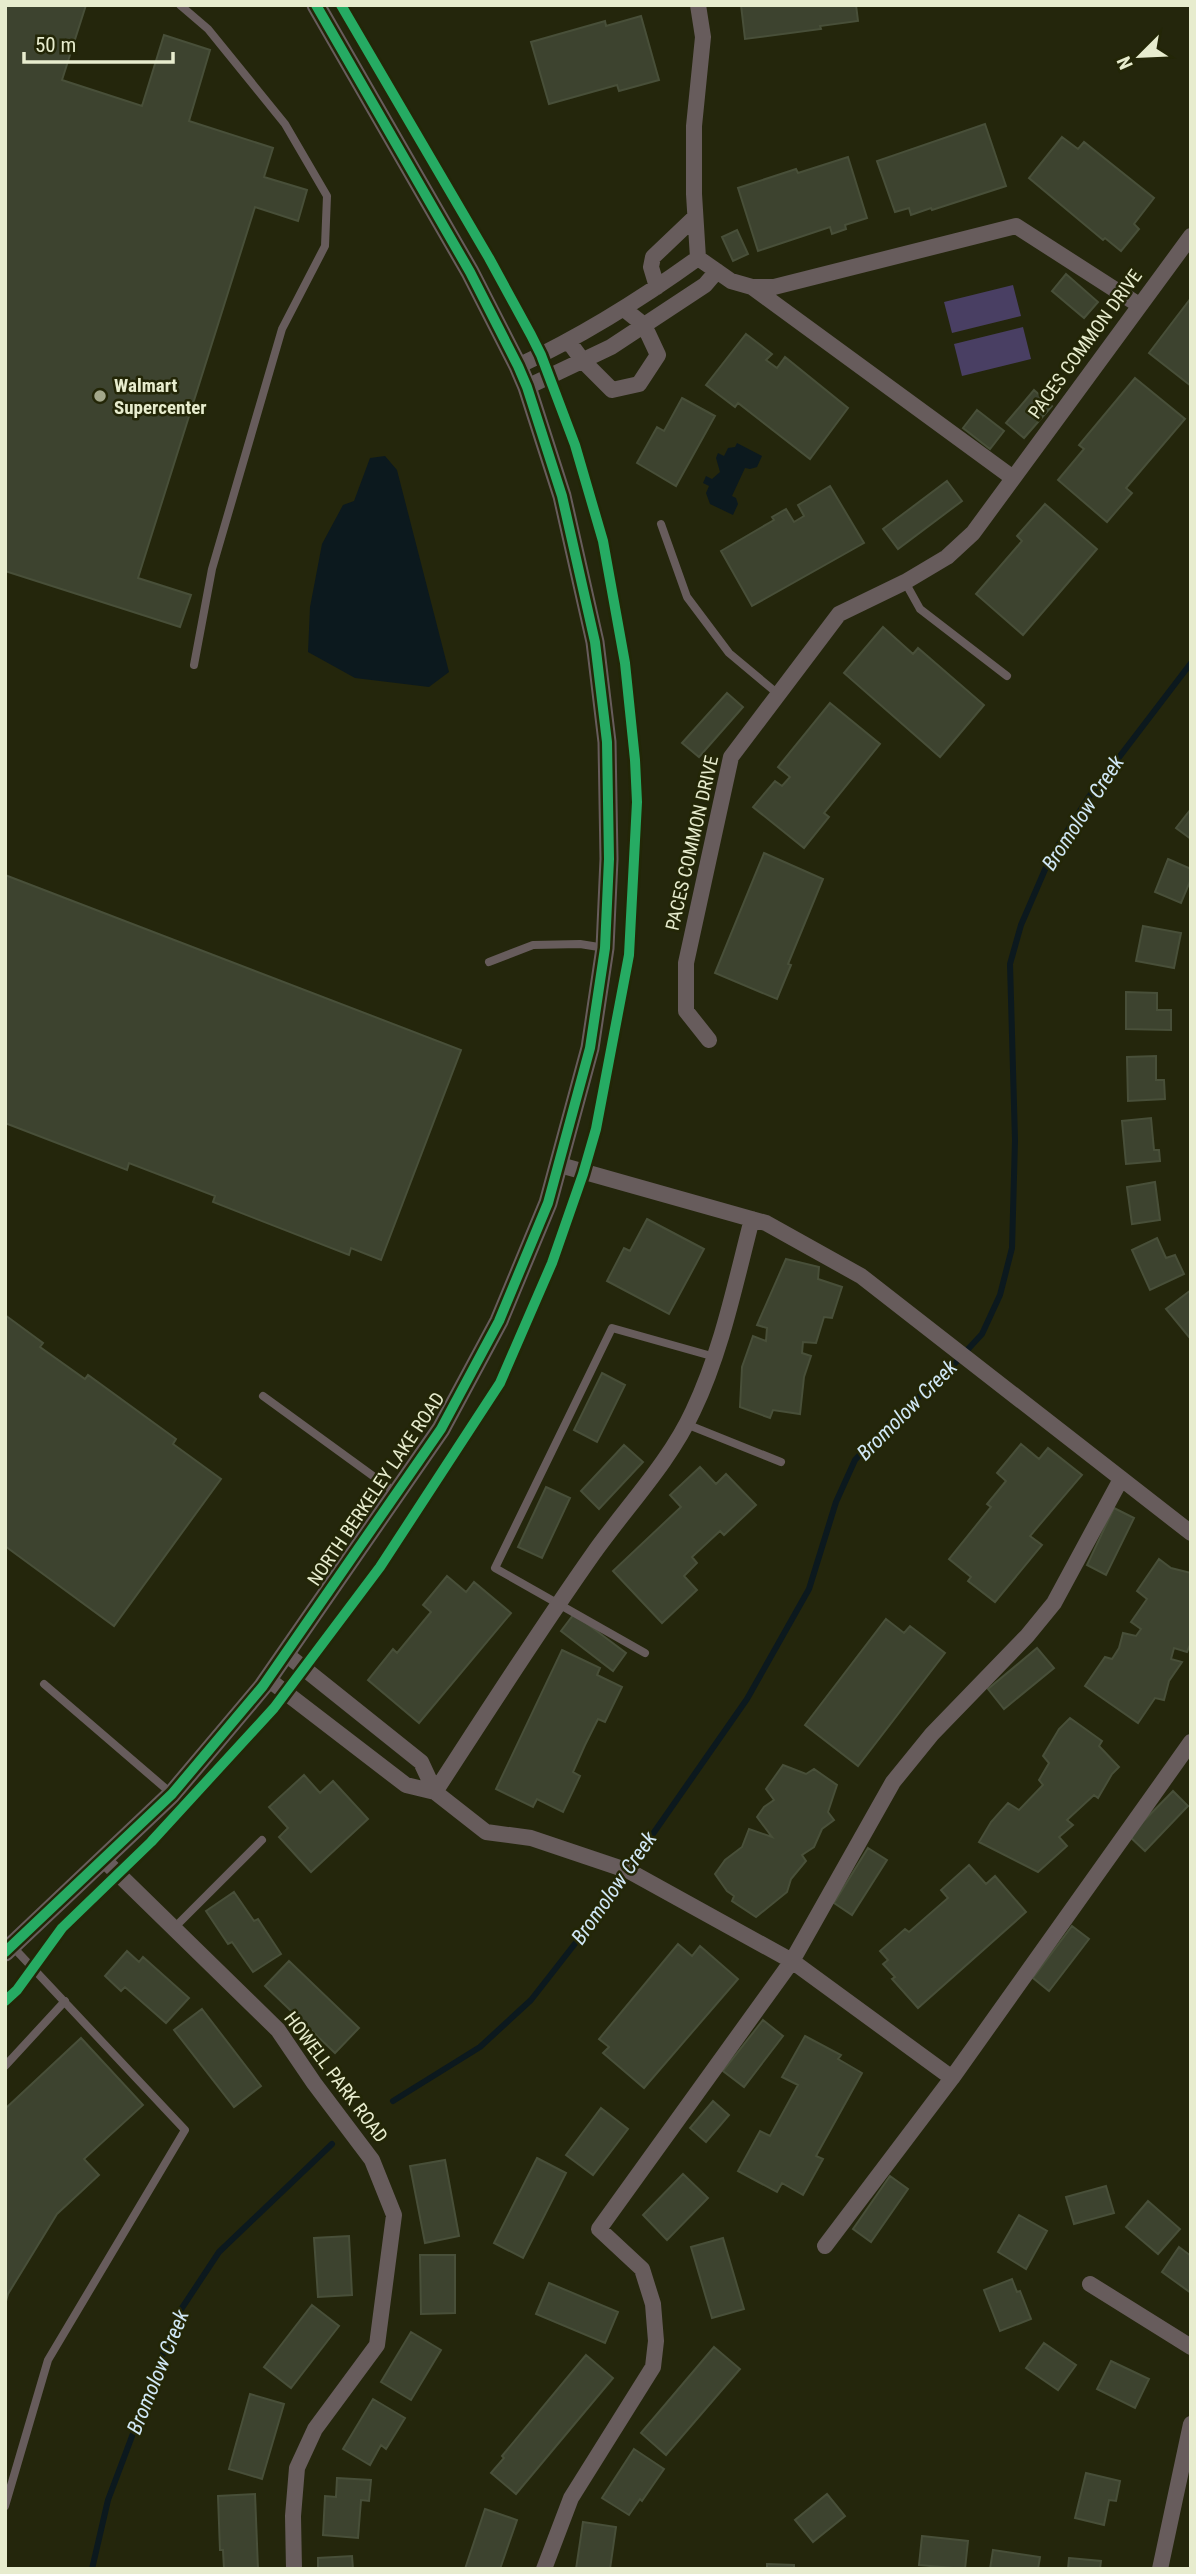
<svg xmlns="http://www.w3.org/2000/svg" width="1196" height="2574" font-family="'Roboto Condensed',sans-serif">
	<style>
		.green { fill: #493f63 }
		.water { fill: #0c191e }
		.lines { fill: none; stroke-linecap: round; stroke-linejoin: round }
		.stream { stroke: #0c191e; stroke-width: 6 }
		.building { fill: #3d432f; stroke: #484f39; stroke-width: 2 }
		.service { stroke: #675c5c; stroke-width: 8 }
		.minor { stroke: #675c5c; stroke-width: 16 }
		.tertiary { stroke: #675c5c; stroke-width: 19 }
		.cycleway-casing { stroke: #232607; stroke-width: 15 }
		.cycleway { stroke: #26ab63; stroke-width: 10 }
		.poi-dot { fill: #a3a78a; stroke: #232607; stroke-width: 2.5 }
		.labels { text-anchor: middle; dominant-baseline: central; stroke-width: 5; stroke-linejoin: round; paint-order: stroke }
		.street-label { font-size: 19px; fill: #e7ecce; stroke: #232607 }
		.poi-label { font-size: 19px; font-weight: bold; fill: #e7ecce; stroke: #232607; text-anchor: start }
		.water-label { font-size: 21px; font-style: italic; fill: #d1e8f6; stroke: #232607 }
	</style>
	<rect width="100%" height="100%" fill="#24260c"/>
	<path class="green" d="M1013,285L1021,316L952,333L944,302Z
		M1023,327L1031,359L962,376L954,344Z"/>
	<path class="water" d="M737,443L762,456L757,467L750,469L745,468L732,496L736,498L738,504L733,515L710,504L706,493L709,486L703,483L706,476L712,479L720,472L716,458L718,453L724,456L728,448L735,447Z
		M385,456L397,470L449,672L429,687L355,678L308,652L310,607L322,544L343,505L354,501L370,458Z"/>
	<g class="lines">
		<path class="stream" d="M393,2101L480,2047L531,2000L588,1927L747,1699L809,1589L836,1502L855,1460L886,1426L946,1373L982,1334L1000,1295L1012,1248L1015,1140L1010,964L1021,925L1050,858L1088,798L1191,663
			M92,2569L108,2500L178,2314L219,2252L332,2144"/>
	</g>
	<path class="building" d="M5,5H86L62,80L142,106L164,35L210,50L189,121L273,148L264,177L307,190L298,221L255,207L138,578L191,595L180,627L5,571Z
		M741,5H856L858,21L820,26L821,29L745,39Z
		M641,16L659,80L619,91L617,85L549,104L531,42L605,21L606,26Z
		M985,124L1006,186L932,210L931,208L911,215L909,208L895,212L877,161Z
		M1062,137L1078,149L1084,142L1154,198L1134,224L1139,229L1121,251L1105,238L1103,240L1029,178Z
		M848,157L867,218L845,225L846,229L832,234L830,227L758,251L738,188L796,169L798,173Z
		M737,230L748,254L733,261L722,237Z
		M1066,274L1098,302L1084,318L1052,291Z
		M1191,298V386L1149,353Z
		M746,334L772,354L766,360L777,368L785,357L848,408L810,459L738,403L735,407L706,385Z
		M1135,378L1185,419L1126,488L1132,493L1107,522L1058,480L1084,449L1079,445Z
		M1034,390L1052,406L1024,438L1006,423Z
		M682,398L715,416L676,486L637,463L657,427L664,431Z
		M977,410L1004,431L990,449L963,428Z
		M947,481L962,501L898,549L883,529Z
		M830,486L864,543L752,606L721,551L774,520L772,517L786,509L794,522L804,516L798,505Z
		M1045,504L1097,549L1023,635L976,594L1022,541L1017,536Z
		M883,627L913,654L918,648L984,705L940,757L844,673Z
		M727,693L743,707L699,757L682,743Z
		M830,703L880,744L824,813L829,817L804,848L753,807L775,781L782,786L790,777L778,767Z
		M1191,809V839L1176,828Z
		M764,853L823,879L788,964L791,965L777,999L715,973Z
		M1168,859L1191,869V879L1181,903L1155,892Z
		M5,875L461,1050L381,1260L351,1248L349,1255L213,1202L215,1196L129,1163L127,1170L5,1123Z
		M1143,926L1181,933L1174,968L1136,961Z
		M1126,992L1157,993V1010H1171V1030L1126,1029Z
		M1156,1056V1080H1164L1165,1099L1128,1101L1127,1057Z
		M1151,1118L1154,1150H1159L1160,1161L1126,1164L1122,1121Z
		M1155,1182L1160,1220L1132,1224L1127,1187Z
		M647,1219L704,1249L669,1314L607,1281L624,1248L630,1251Z
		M1157,1238L1166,1258L1175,1255L1184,1274L1150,1290L1132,1250Z
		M786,1259L819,1267L818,1279L842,1287L832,1318L824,1317L816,1343L803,1342L802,1353L811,1356L804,1377L800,1414L773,1410L770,1418L740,1407L742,1367L753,1336L766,1341L767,1328L757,1325Z
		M1191,1290V1336L1189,1337L1166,1309Z
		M5,1315L43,1343L40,1347L85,1379L88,1375L176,1439L173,1444L221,1479L114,1626L5,1546Z
		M602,1373L625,1385L597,1442L574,1430Z
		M1021,1444L1039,1459L1048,1448L1082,1475L1030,1536L1042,1545L995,1602L968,1581L971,1577L949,1559L991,1507L987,1504L1006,1481L997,1473Z
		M624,1445L643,1462L599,1509L581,1491Z
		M700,1467L716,1484L726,1474L756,1505L724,1535L720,1531L692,1557L697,1563L684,1576L697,1590L662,1623L613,1571L681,1507L670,1495Z
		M546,1487L570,1498L542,1558L518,1547Z
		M1114,1508L1134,1518L1106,1575L1087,1565Z
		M1159,1559L1171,1568L1191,1573V1642L1187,1652L1174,1648L1171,1659L1182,1662L1169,1681L1164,1700L1155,1698L1138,1723L1085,1686L1105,1657L1112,1659L1119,1648L1123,1633L1136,1636L1141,1629L1131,1622L1147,1599L1137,1591Z
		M447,1576L466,1592L474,1582L511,1613L419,1723L368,1680L393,1649L397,1653L431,1612L423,1605Z
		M574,1614L626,1653L613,1671L561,1631Z
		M886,1619L904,1633L910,1626L945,1653L858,1766L805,1725Z
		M1037,1648L1054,1668L1004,1709L988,1689Z
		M562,1650L600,1668L597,1675L622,1687L605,1722L598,1719L585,1745L573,1772L580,1776L563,1812L537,1799L533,1807L496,1789Z
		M1070,1718L1102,1741L1099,1746L1119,1767L1112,1774L1098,1798L1094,1795L1067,1820L1073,1825L1059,1837L1067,1846L1038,1872L979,1842L991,1822L1008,1803L1019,1810L1043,1785L1039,1780L1049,1763L1043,1756L1059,1729Z
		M783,1765L806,1774L814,1769L837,1785L828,1812L834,1820L822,1829L814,1847L802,1855L806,1861L791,1879L787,1892L756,1917L732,1901L734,1896L727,1891L715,1874L725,1860L742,1847L749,1829L772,1837L757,1817L764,1807L774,1800L766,1789Z
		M304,1775L320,1793L333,1781L368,1819L311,1872L279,1837L288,1828L269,1807Z
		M1173,1791L1188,1806L1145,1851L1129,1836Z
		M868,1848L887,1860L852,1915L834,1903Z
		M969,1865L986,1884L995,1876L1026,1912L918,2008L892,1979L895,1977L883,1964L888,1960L880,1951L905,1929L909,1932L948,1898L941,1890Z
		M234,1892L254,1921L258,1919L281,1954L253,1972L232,1942L228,1944L206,1911Z
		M1072,1926L1089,1939L1049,1991L1033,1978Z
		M678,1944L692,1956L700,1946L738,1979L644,2088L603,2053L609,2047L599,2039Z
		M127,1951L139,1962L143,1957L189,1998L166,2023L125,1987L121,1991L105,1976Z
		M289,1961L359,2028L335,2053L265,1986Z
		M202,2009L261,2086L234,2107L174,2030Z
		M763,2020L783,2036L744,2087L723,2071Z
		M805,2036L841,2055L838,2059L862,2073L816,2156L823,2159L803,2195L782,2183L777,2192L738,2171L760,2131L770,2136L798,2085L782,2077Z
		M81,2038L143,2105L84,2159L99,2175L57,2214L8,2294L5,2305V2109Z
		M713,2101L729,2115L706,2142L690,2128Z
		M601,2108L628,2129L593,2175L566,2155Z
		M537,2158L566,2173L523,2258L494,2243Z
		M445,2160L459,2236L425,2243L410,2166Z
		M683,2174L708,2198L667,2240L643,2215Z
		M890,2176L908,2189L871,2242L853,2229Z
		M1106,2186L1114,2213L1074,2224L1066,2197Z
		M1148,2201L1180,2229L1158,2254L1126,2227Z
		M1019,2215L1047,2231L1026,2269L998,2252Z
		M349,2236L352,2295L318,2297L314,2238Z
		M723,2238L744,2309L712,2318L691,2247Z
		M1179,2247L1191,2256V2293L1162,2272Z
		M420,2255H455V2313L421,2314Z
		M1012,2279L1017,2292L1020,2291L1031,2319L1000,2331L984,2290Z
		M549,2283L618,2312L605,2343L536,2314Z
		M312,2305L339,2326L291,2388L264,2367Z
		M411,2332L441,2350L411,2400L381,2382Z
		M1044,2343L1076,2365L1058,2390L1026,2368Z
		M714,2347L740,2369L666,2455L641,2433Z
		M586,2355L613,2378L516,2494L491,2473L504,2458L502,2456Z
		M1111,2361L1149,2379L1135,2408L1097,2389Z
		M250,2394L284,2404L262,2479L229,2469Z
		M373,2399L405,2418L386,2449L381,2445L370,2465L343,2449Z
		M634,2449L664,2469L642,2501L640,2499L629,2515L602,2498Z
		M1086,2473L1120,2481L1116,2501L1109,2500L1104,2525L1075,2518Z
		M337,2478L371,2480L369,2501L361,2500L358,2538L323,2535L325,2496L336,2497Z
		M255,2494L258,2569H224L223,2550H220L218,2496Z
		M827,2494L845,2516L813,2542L795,2520Z
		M485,2509L517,2520L500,2569H465Z
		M583,2522L616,2527L610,2569H576Z
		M922,2536L968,2541L965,2569L919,2565Z
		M993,2550L1040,2557L1038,2569H990Z
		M352,2556L353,2569H318V2558Z
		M1069,2558L1101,2561L1100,2569H1068Z
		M767,2564L794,2565V2569H767Z"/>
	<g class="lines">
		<path class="service" d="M180,5L208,29L285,124L327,196L325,246L282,329L212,569L194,665
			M661,524L687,597L729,653L778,694
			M905,582L920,609L1007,676
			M489,962L533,945L580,944L605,948
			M263,1396L395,1492
			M686,1424L781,1462
			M645,1653L495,1568L612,1328L715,1357
			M44,1684L172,1794
			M174,1928L262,1840
			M5,2066L65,2001
			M5,2506L48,2360L185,2130L12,1946"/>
		<path class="minor" d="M698,258L731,281L752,287L1013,478
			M698,258L694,194V126L703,37L698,5
			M657,287L651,267L653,257L695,217
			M752,287H774L1016,226L1139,305
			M569,342L583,361L612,390L639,384L658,355L644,325L624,309
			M518,366C582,336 640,300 698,258
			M527,387L611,347L705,285L717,271
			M709,1040L686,1011V963L731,757L839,614L905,582L947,557L973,533L1191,236
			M560,1165L766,1223L861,1276L1191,1533
			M286,1654L421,1762L435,1792
			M268,1679L406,1785L435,1792L486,1832L531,1838L629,1871L792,1961L952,2078
			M435,1792C487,1712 538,1632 593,1554C626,1507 669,1463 693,1411C722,1350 735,1284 752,1219
			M104,1860L278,2030L314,2083L372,2160L394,2215L377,2345L315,2429L297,2468L293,2516L294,2569
			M825,2246L952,2078L1191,1742
			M1090,2284L1191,2347
			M544,2569L571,2498L653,2367L656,2341L653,2304L642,2269L599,2229L792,1961L893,1782L932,1734L1027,1636L1054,1603L1121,1479
			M1160,2569L1191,2424"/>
		<path class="tertiary" d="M5,1952L172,1794L263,1686L441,1429L499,1321L548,1203L590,1048L605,948L609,859L607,742L595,642L562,496L527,387L518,366L470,272L316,5"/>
		<defs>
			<path id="cycleway" d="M5,1952L172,1794L263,1686L441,1429L499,1321L548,1203L590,1048L605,948L609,859L607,742L595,642L562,496L527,387L518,366L470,272L316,5
				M5,2001L17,1990L62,1928L151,1842L274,1708L380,1567L500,1383L552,1263L583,1174L596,1129L629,955L637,802L635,760L625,663L603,541L575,445L541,355L531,335L489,258L341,5"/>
		</defs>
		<use href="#cycleway" class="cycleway-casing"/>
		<use href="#cycleway" class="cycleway"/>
	</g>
	<circle class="poi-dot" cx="100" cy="396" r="7"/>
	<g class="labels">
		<g class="street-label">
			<text transform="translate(1085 344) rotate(-54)">PACES COMMON DRIVE</text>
			<text transform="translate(692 843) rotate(-77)">PACES COMMON DRIVE</text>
			<text transform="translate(376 1489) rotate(-56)">NORTH BERKELEY LAKE ROAD</text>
			<text transform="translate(336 2077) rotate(53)">HOWELL PARK ROAD</text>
		</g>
		<g class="poi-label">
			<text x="114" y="385">Walmart<tspan x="114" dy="22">Supercenter</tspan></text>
		</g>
		<g class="water-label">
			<text transform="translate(1083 813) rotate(-57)">Bromolow Creek</text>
			<text transform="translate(907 1410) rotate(-45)">Bromolow Creek</text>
			<text transform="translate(614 1888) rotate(-55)">Bromolow Creek</text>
			<text transform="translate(158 2372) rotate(-68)">Bromolow Creek</text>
		</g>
	</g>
	<rect width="1196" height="2574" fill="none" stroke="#e7ecce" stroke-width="14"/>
	<g transform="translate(1140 56) rotate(246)" stroke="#232607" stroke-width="5" paint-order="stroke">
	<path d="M0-5L12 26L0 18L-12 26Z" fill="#e7ecce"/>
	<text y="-10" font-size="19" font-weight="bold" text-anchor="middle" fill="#e7ecce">N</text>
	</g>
	<path d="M24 52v10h149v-10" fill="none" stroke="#e7ecce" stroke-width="3.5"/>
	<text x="35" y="52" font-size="21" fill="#e7ecce" stroke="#232607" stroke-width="5" paint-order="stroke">50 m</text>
</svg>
